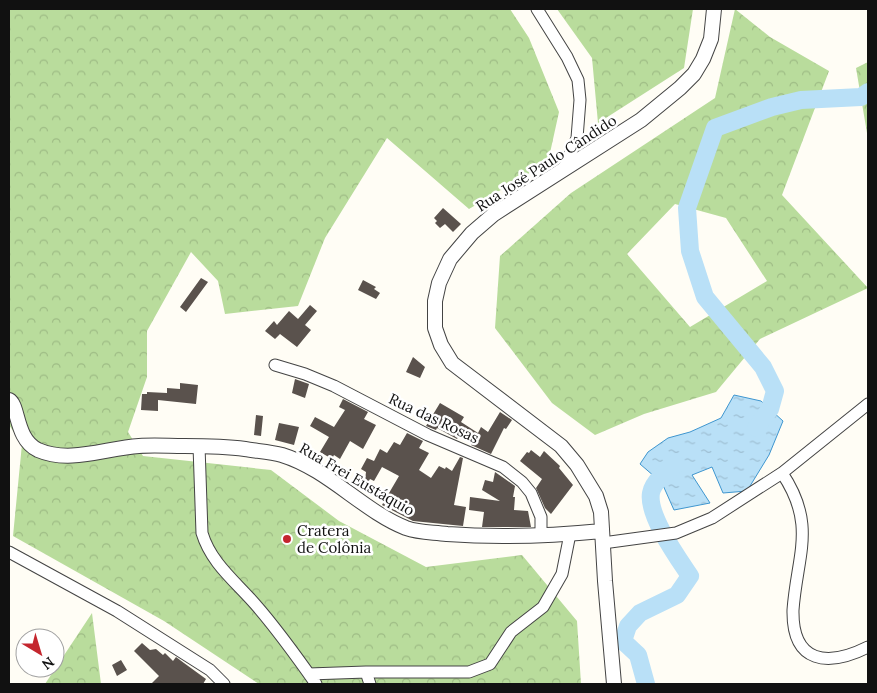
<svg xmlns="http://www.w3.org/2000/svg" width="877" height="693" font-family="Lora,serif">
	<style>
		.forest { fill: url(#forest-crowns); fill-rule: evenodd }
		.water { fill: url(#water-ripples); stroke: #3f96cf }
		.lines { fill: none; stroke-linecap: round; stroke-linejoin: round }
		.river { stroke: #b9e0f7; stroke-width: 18 }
		.building { fill: #5a524d }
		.minor-casing { stroke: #444; stroke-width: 13 }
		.tertiary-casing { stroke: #444; stroke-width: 16 }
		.minor { stroke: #fff; stroke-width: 11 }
		.tertiary { stroke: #fff; stroke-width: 14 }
		.poi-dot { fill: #c4262e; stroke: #fff; stroke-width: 2 }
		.labels { text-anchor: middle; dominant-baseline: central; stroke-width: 5; stroke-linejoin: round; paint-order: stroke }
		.street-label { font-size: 15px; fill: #111; stroke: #fff }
		.poi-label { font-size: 15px; fill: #111; stroke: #fff; text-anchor: start }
	</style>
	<defs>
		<pattern id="forest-crowns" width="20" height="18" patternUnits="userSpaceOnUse" patternTransform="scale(1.25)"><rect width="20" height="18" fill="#b9dc9c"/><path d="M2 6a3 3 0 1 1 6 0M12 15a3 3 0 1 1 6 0" fill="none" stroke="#9ebc85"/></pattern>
		<pattern id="water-ripples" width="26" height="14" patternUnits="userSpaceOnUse" patternTransform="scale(1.25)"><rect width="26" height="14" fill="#b9e0f7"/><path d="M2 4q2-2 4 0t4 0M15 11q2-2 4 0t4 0" fill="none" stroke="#9ebfd3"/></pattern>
	</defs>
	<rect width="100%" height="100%" fill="#fffdf5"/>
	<path class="forest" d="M9,9H510L529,38L559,112L548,162L469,209L387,138L325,238L298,306L225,314L218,281L191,252L147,331V377L128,432L143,456L271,470L339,521L426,567L522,555L577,621L581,684H259L164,621L13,536L22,444L9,425Z
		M557,9H693L684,68L598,123L592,58Z
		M735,9L770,37L829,71L782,195L868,288L760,339L716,392L644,414L595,435L552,403L495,328L500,256L571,193L715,98ZM675,204L726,218L767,281L690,327L627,254Z
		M868,62V139L856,68Z
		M92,613L101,684H45Z"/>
	<path class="water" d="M734,395L761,401L783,421L769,455L747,491L723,493L712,467L692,475L710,503L674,510L662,483L640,464L648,452L668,438L690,432L721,418Z"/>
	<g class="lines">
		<path class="river" d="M756,428L770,409L775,391L763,367L705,297L690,251L687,208L715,128L772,107L801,100L861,97L868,92
			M646,684L638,655L623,641L628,626L640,613L677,595L690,576C678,558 647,515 651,493C653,481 667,471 676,464"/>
	</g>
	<path class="building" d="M443,208L461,224L453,232L445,224L440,228L435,223L437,221L434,218Z
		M201,278L208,282L186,312L180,307Z
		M363,280L376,287L374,289L380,293L376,299L358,290Z
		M310,305L317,311L305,325L311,330L297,347L280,334L275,339L265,331L274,321L277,325L289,311L298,319Z
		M413,357L425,367L420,378L406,372Z
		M295,379L309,384L305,398L292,393Z
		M180,383L198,385L196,404L158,400V411L141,410L142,394H147V392L167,393V388L180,389Z
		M343,399L368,412L364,419L376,425L363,449L350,441L340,459L334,455L332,459L320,452L329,437L310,426L315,417L334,427L345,410L339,407Z
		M440,403L464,417L461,422L478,433L481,427L488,432L500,412L512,420L506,429L504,428L491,454L471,445L472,443L459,436L457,439L437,428L436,430L426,426Z
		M256,415L263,416L261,436L254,435Z
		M279,423L299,427L294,445L275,440Z
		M407,433L423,441L419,448L429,453L419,470L431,478L439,466L445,469L446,467L452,471L460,457L463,458L454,505L466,507L463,526L413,521L382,505L399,476L382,467L374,481L370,479L364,489L366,472L361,469L367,458L374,461L380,449L387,453L394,442L400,445Z
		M531,450L540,457L544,451L560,466L559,468L573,485L551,514L545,508L536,488L542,479L520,461L527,452L529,453Z
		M495,472L515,486L513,497H515L514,510L528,511L531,527H482L484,512L469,510L470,497L500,501L482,490L485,480L493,482Z
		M142,643L150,650L156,649L163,655L165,653L173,661L176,657L184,663L206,679L203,684H151L159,676L134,651Z
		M121,660L127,670L117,676L112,665Z"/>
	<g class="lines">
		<defs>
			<path id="minor" d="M537,9L567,57L578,80L580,100L577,138L563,170
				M275,365L305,374L334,386L428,435L503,467L522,482L531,493L541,517V535
				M199,446L202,533C211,563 235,581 255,604C277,629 297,657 316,684
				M782,473C817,525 797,555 793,610C792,664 828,667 868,647
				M603,543L676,533L712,518L782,473L868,404
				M9,552L117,611L210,670L224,684
				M309,674L366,672
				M370,684L366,672H469L490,664L511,632L543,607L562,574L570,534"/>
			<path id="tertiary" d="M9,400C19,405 15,439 38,450C70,464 106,448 139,446C154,445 169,446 184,446C205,446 224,446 245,449C257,451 271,452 282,455C328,469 363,511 406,528C420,533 433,532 447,534C499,538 550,536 602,531
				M614,684L605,581L601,512L596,496L577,465L561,446L452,363L441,345L435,328V301L439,283L450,259L472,233L494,214L641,120L680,88L694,74L703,59L711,39L714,9"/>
		</defs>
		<use href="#minor" class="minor-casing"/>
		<use href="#tertiary" class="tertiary-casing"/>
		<use href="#minor" class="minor"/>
		<use href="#tertiary" class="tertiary"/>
	</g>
	<circle class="poi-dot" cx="287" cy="539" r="5"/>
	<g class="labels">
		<g class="street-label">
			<text transform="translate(546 163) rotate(-33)">Rua José Paulo Cândido</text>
			<text transform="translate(434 418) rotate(25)">Rua das Rosas</text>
			<text transform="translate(357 479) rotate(30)">Rua Frei Eustáquio</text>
		</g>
		<g class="poi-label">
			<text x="297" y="530">Cratera<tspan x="297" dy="17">de Colônia</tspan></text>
		</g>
	</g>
	<rect width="877" height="693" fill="none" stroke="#111111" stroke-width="20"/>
	<g transform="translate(40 653) rotate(142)"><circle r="24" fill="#ffffff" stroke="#a0a0a0"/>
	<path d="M0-4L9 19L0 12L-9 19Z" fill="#c4262e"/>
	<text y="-8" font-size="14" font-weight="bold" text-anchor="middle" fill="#111111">N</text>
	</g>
</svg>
